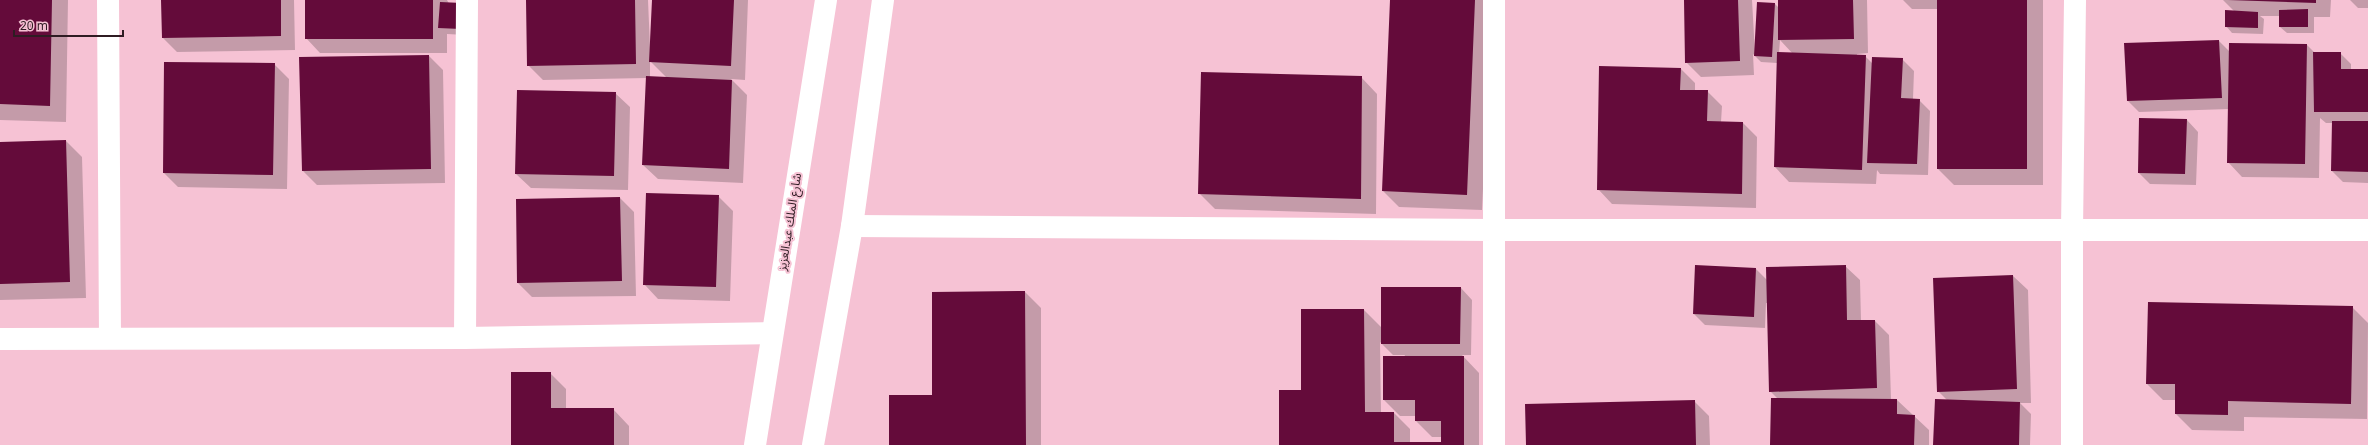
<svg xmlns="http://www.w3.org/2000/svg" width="2368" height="445" font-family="Georgia,'Noto Sans Arabic',serif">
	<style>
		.shadow { fill: #0003; fill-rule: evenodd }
		.building { fill: #640b3a }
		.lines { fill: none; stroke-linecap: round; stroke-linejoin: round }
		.minor { stroke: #fff; stroke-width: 22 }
		.tertiary { stroke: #fff; stroke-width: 22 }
		.labels { text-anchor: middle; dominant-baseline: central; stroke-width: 4; stroke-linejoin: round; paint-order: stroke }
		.street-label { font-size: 12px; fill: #2f1c23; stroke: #f6c2d4 }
	</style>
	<rect width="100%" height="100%" fill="#f6c2d4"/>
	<path class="shadow" d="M0,0H68L66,122L0,120Z
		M162,0H294L295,50L177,52L163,38Z
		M306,0H447L466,35L447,34V53H320L306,38Z
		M527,0H648L650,47H651L653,0H748L745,80L731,79L747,95L743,183L658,179L643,165L647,78L543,80L528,65ZM650,61L667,78H650Z
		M1391,0H1492L1482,210L1399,207L1383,191Z
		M1685,0H1752L1755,53L1758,3L1775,4L1779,8V0H1867L1868,53L1857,54V55L1865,56L1872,63L1902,59L1914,71L1913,99L1919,100L1930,111L1928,175L1880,174L1877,170L1876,184L1789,182L1775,167L1777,63L1761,62L1753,54L1754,75L1701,77L1686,62ZM1780,40L1793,54L1779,53Z
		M1903,0H2043V185H1954L1938,169V9H1912Z
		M2223,0H2331L2330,17H2314V33H2287L2280,27V16H2260L2264,19L2263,34L2232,33L2226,26L2235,12Z
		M2350,0H2368V8H2358Z
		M2219,41L2230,52L2307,45L2315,53H2340L2351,64V70H2368V183L2343,182L2332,171L2333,123H2326L2320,118L2319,178L2242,177L2228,162L2229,109L2139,112L2128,101L2125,44Z
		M429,56L443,70L445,183L317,185L303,171Z
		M274,64L289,79L287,189L178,187L164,173Z
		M1681,69L1695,83V91H1707L1722,106L1721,122L1743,123L1757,137L1756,208L1612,204L1598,189Z
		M1361,77L1377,94L1376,214L1215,209L1199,193Z
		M615,93L630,107L628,190L531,188L516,174Z
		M2187,120L2198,132L2196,185L2150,184L2139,173Z
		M66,141L82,157L86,298L0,300V143Z
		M718,196L733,211L730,301L658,299L644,284Z
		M620,198L634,212L636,296L532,297L518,283Z
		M1845,266L1860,280L1861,321H1875L1889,335L1891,400H1897L1929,430V445H1771L1778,399L1770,391L1768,303H1766L1765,328L1705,325L1694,314L1756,269L1767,280Z
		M2013,276L2028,290L2031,403H2020L2031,414L2030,445H1934L1947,400L1938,391L1935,279Z
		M1461,288L1472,300L1471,355H1462L1479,373V445H1280L1302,391L1364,310L1382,328ZM1380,342L1393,355H1405L1384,400L1400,416H1416V421L1432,437H1442V443H1410V429L1394,413H1381Z
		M1025,292L1041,308V445H890Z
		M2352,307L2368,323L2367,419L2244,417V431L2192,430L2176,414V400H2163L2147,384Z
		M550,373L566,389V409H613L629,426V445H512Z
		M1694,401L1709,416L1710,445H1527Z"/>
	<path class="building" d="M0,0H52L50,106L0,104Z
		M161,0H281V36L162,38Z
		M305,0H433V39H305Z
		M526,0H635L636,64L527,66Z
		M652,0H734L731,66L649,62Z
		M1390,0H1475L1467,195L1382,191Z
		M1684,0H1738L1740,61L1685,63Z
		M1778,0H1853L1854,39L1778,40Z
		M1937,0H2027V169H1937Z
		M2228,0H2316V3Z
		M440,2L462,3L461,29L438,28Z
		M1757,2L1775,3L1772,57L1754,56Z
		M2308,9V27H2279V10Z
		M2225,10L2258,12V28L2225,27Z
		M2219,40L2222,98L2127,101L2124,43Z
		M2229,43L2307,44L2305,164L2227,163Z
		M1777,52L1866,55L1862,170L1774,167Z
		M2313,52H2341V69H2368V112H2314Z
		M429,55L431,169L302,171L299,57Z
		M1872,57L1903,58L1901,98L1920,99L1917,164L1867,163Z
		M164,62L275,63L273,175L163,173Z
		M1599,66L1681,68L1680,90H1708L1707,121L1743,122L1742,194L1597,190Z
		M1201,72L1362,76L1361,199L1198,194Z
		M646,76L732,80L729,169L642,165Z
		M517,90L616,92L614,176L515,174Z
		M2139,118L2187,119L2185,174L2138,173Z
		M2332,121H2368V172L2331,171Z
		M66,140L70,282L0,284V142Z
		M646,193L719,195L716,287L643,285Z
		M620,197L622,281L517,283L516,199Z
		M1695,265L1756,268L1754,317L1693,314Z
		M1846,265L1847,320H1875L1877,388L1769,392L1766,267Z
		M2013,275L2017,389L1937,392L1933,278Z
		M1381,287H1461L1460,344H1381Z
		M1025,291L1026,445H889V395H932V292Z
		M2148,302L2353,306L2351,404L2228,401V415L2175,414V384H2146Z
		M1301,309H1364L1365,412H1394V442H1441V421H1415V400H1383V356H1464V445H1279V390H1301Z
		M511,372H551V408H614V445H511Z
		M1771,398L1897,399V414L1915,415L1914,445H1770Z
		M1935,399L2020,402L2019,445H1933Z
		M1695,400L1696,445H1526L1525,404Z"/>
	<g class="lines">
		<path class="minor" d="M108,0L110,339
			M852,226L1494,230H2368
			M465,338L467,0
			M0,339L465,338L772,333
			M1494,445V0
			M2072,445V230L2075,0"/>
		<path class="tertiary" d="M755,445L826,0
			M813,445L852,226L883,0"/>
	</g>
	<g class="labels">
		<g class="street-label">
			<text transform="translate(790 222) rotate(-81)">شارع الملك عبدالعزيز</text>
		</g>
	</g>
	<path d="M14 30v6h109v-6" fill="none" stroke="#2f1c23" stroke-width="2"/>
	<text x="20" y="30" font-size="12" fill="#2f1c23" stroke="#f6c2d4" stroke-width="3" paint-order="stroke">20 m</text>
</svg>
